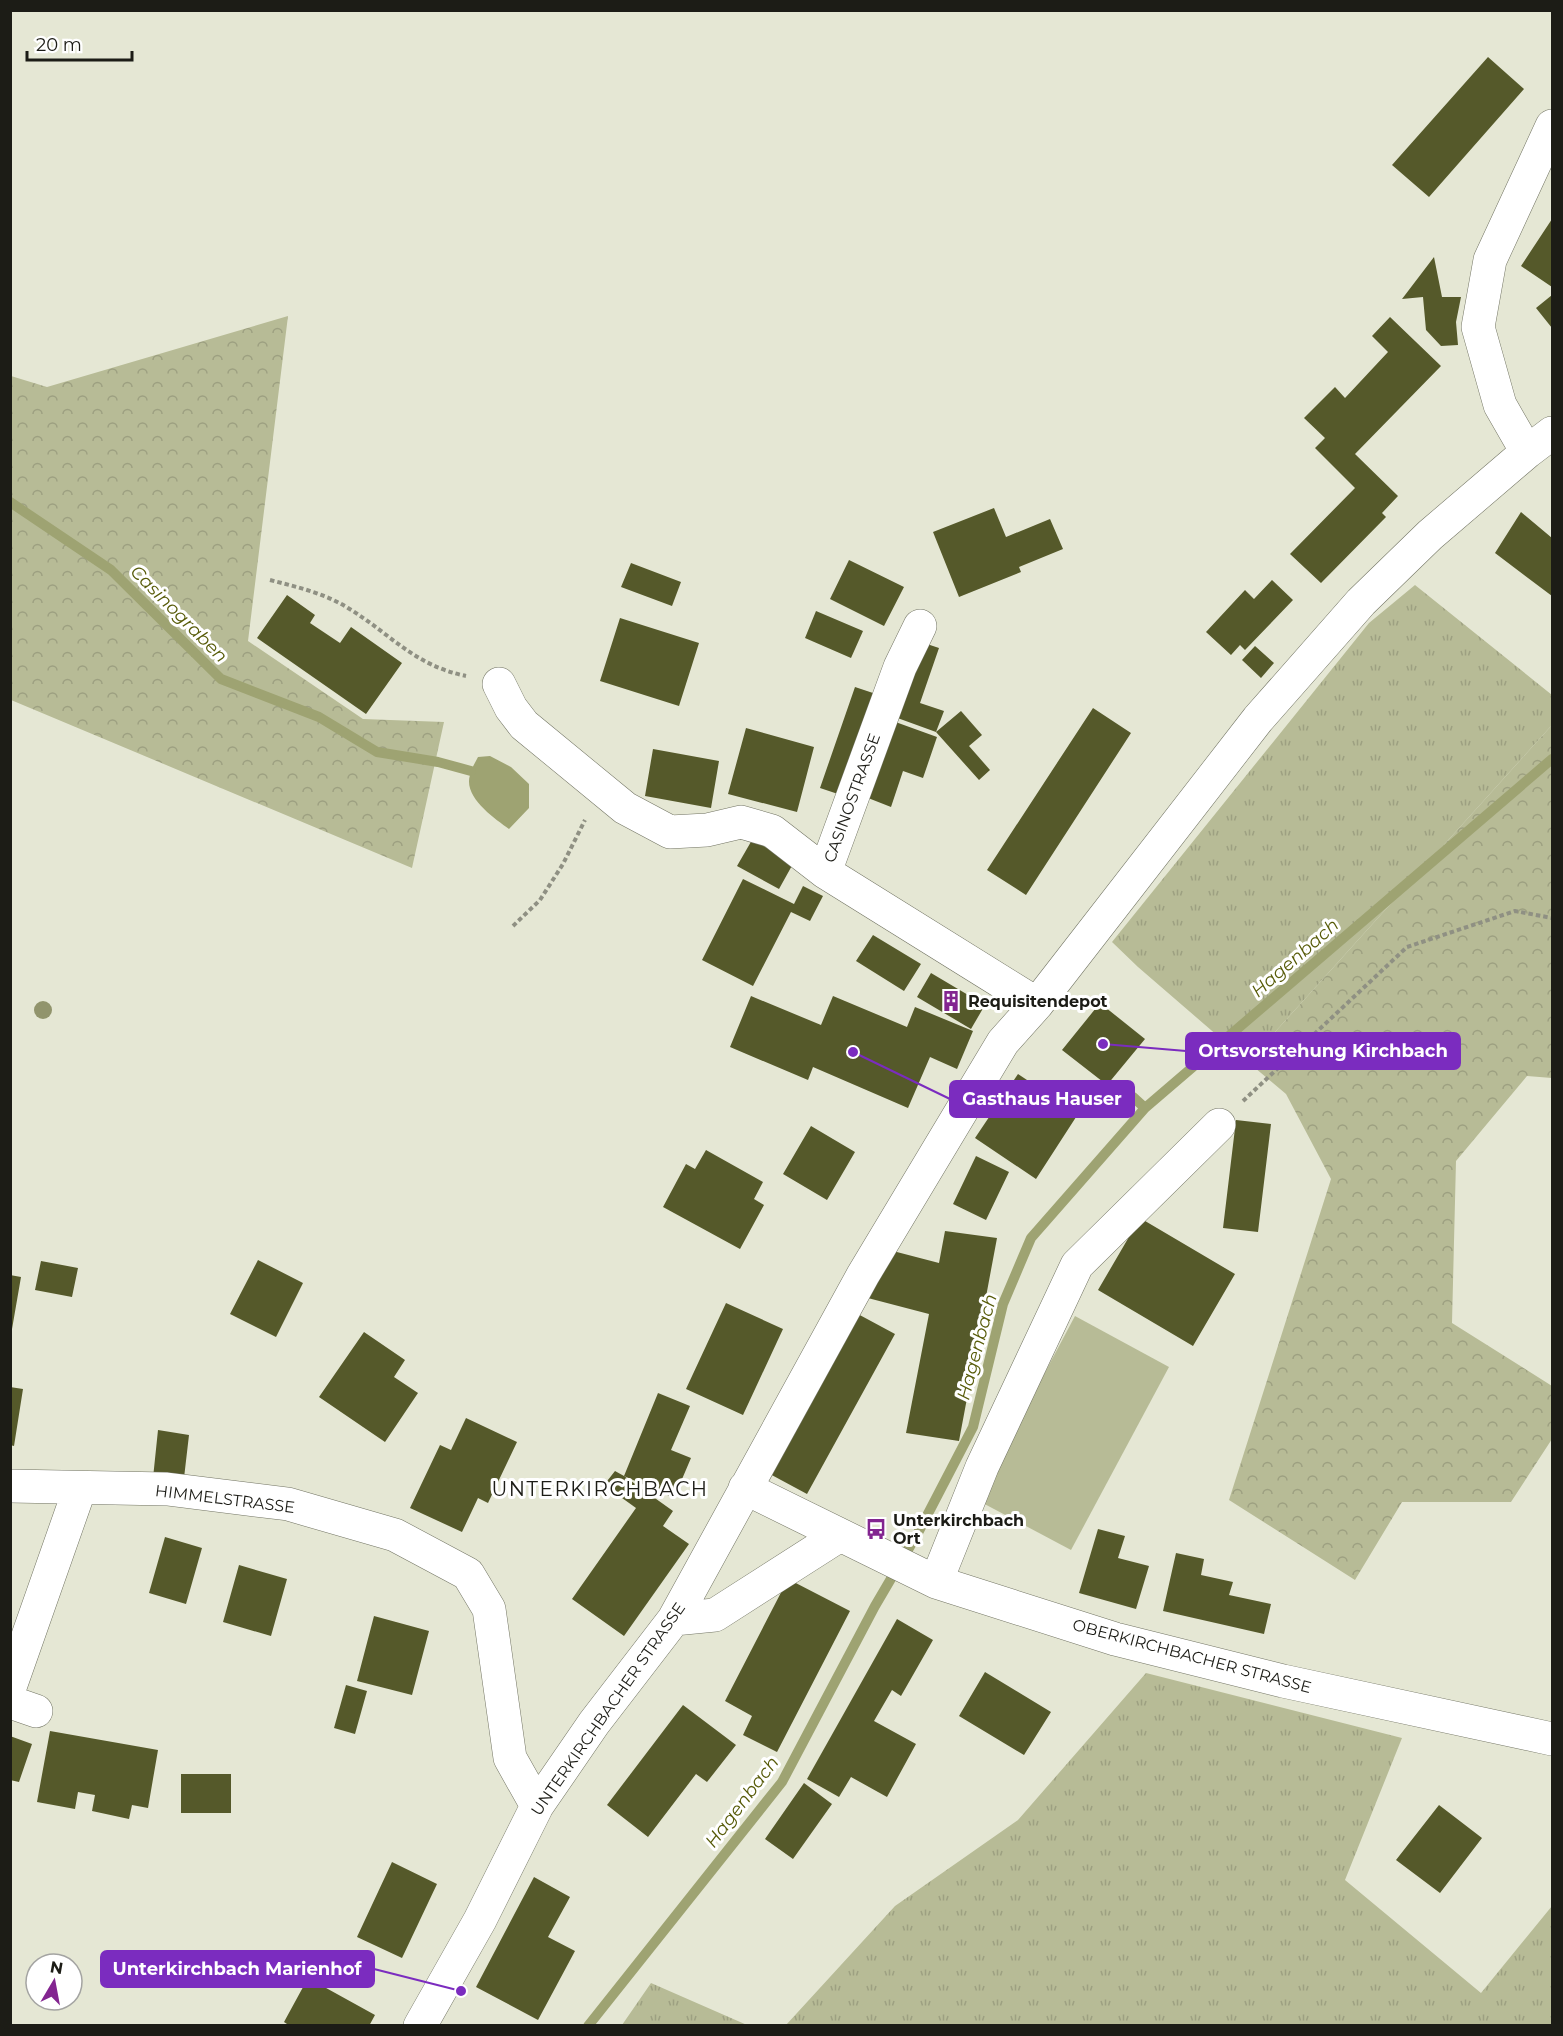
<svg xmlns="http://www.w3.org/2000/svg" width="1563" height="2036" font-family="Montserrat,sans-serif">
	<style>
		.grass { fill: url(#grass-tufts) }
		.forest { fill: url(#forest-crowns) }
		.pitch { fill: #b7bb96 }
		.water { fill: #9ea372 }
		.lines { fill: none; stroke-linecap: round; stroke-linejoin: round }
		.stream { stroke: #9ea372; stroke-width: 10 }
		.building { fill: #55592a }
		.minor-casing { stroke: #727463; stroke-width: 34 }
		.path { stroke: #8f9083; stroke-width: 4; stroke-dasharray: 4.5 3; stroke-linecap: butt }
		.minor { stroke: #fff; stroke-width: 33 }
		.tree { fill: #91946c }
		.labels { text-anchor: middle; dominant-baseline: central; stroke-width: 6; stroke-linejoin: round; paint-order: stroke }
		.street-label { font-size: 16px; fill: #1c1c16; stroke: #fff }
		.poi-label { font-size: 16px; font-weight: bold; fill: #1c1c16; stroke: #fff; text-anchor: start }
		.water-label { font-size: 18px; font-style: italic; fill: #575b08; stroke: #fff }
		.quarter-label { font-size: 20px; letter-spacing: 1.5px; fill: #1c1c16; stroke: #fff }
		.leader { fill: none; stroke: #7b2cbf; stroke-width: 2 }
		.callout-dot { fill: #7b2cbf; stroke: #fff; stroke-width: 2 }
		.callout { fill: #7b2cbf; stroke: #7b2cbf; stroke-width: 2 }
		.callout-label { font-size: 18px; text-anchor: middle; font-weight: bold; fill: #fff }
	</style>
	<defs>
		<pattern id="grass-tufts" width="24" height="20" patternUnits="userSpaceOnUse" patternTransform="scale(1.5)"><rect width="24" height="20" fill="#b7bb96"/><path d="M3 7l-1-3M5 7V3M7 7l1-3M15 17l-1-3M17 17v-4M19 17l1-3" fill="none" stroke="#9da081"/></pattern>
		<pattern id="forest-crowns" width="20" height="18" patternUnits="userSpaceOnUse" patternTransform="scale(1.5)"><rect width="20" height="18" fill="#b7bb96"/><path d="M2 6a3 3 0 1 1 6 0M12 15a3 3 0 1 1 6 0" fill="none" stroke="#9da081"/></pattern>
	</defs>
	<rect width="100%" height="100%" fill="#e5e7d4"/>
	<path class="grass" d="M1415,585L1552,695V725L1248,1062L1138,967L1112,942L1369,623Z
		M1146,1673L1402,1738L1345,1880L1481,1993L1552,1906V2025H786L895,1906L1018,1820Z
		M651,1983L747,2025H622Z"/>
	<path class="forest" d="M288,316L248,641L363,719L444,722L412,868L11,700V376L47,387Z
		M1552,725V1078L1527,1076L1456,1161L1452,1323L1552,1386V1439L1511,1502H1402L1355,1580L1229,1500L1331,1179L1286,1094L1248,1062Z"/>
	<path class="pitch" d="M1075,1316L1169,1367L1071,1550L977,1500Z"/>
	<path class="water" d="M490,756L511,767L529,784V808L509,829C494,818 463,797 470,775C471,769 475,763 478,757Z"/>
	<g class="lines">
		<path class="stream" d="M10,502L111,570L221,679L319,717L377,752L438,762L471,771
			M1133,1097L1145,1108
			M588,2026L782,1782L875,1606L919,1531L973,1427L1003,1304L1031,1238L1145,1108L1552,759"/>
	</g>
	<path class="building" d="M1488,57L1524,89L1429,197L1392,165Z
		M1552,219V287L1521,266Z
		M1434,257L1442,297H1461L1456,322L1458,345L1441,346L1426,330L1423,297L1402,299Z
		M1552,295V328L1536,308Z
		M1390,317L1441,366L1355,454L1398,496L1382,513L1386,517L1321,583L1290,554L1355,488L1315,448L1325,438L1304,418L1335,387L1345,398L1388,352L1372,336Z
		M994,508L1006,537L1050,519L1063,549L1019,567L1021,572L959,597L933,532Z
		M1521,512L1552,538V596L1495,553Z
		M849,560L904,587L884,626L830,599Z
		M631,563L681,582L672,606L621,587Z
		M1272,580L1293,600L1245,650L1240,645L1231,655L1206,632L1245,590L1254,599Z
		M287,595L315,615L310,623L340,643L351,627L402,663L366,714L257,638Z
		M816,611L863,631L851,658L805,638Z
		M620,618L699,643L679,706L600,681Z
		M918,641L939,648L920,703L944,711L936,732L892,716Z
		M1255,646L1274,663L1261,678L1242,660Z
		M855,687L882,696L847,797L820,788Z
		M1093,708L1131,733L1026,895L987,870Z
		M961,711L982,735L969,746L990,770L979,780L936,732Z
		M890,720L937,737L923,778L903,771L891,807L863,796Z
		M746,728L814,747L797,812L728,794Z
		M653,749L719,761L711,808L645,796Z
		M752,840L794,862L779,889L737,866Z
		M743,879L794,904L803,886L823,896L810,921L791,912L753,986L702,960Z
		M873,935L921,964L904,991L856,961Z
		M931,973L985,1005L971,1029L917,997Z
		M751,996L821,1025L833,996L907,1027L915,1007L973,1031L957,1069L930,1057L908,1108L813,1067L808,1080L730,1047Z
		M1100,1003L1145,1039L1107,1085L1062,1050Z
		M1018,1074L1078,1114L1036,1179L975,1138Z
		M1236,1120L1271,1124L1258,1232L1223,1228Z
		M811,1126L855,1152L827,1200L783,1174Z
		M706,1150L763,1182L754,1199L764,1205L740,1249L663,1207L686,1164L695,1169Z
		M976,1156L1009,1172L986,1220L953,1204Z
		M1140,1218L1235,1274L1193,1346L1098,1290Z
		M945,1231L997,1238L959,1441L906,1433L929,1314L864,1297L893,1251L939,1263Z
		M258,1260L303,1283L276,1337L230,1314Z
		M41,1261L78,1268L72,1297L35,1290Z
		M10,1275L21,1277L12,1329H10Z
		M726,1303L783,1329L743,1415L686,1389Z
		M856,1313L895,1334L807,1494L768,1473Z
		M364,1332L405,1360L394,1377L418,1393L385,1442L319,1397Z
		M10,1387L23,1389L14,1446L10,1445Z
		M658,1393L690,1406L671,1450L691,1458L674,1498L624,1476L673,1511L663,1526L689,1544L624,1636L572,1599L636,1508L604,1485L615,1471L624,1476Z
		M466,1418L517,1442L488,1503L478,1498L462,1532L410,1508L440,1445L451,1450Z
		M158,1430L189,1435L184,1478H153Z
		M1098,1529L1125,1536L1118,1558L1149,1566L1136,1609L1079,1593Z
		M165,1537L202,1548L186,1604L149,1593Z
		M1176,1553L1204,1559L1201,1575L1233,1582L1229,1595L1271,1604L1264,1634L1163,1611Z
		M239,1565L287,1579L271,1636L223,1622Z
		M788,1579L850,1611L777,1752L743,1735L752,1716L725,1701Z
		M374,1616L429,1631L412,1695L357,1681Z
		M897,1619L933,1640L901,1696L892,1690L874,1721L916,1744L887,1797L851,1777L839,1797L807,1779Z
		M985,1672L1051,1712L1024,1755L959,1716Z
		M346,1685L367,1691L355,1734L334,1728Z
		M683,1705L736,1745L707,1782L696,1774L648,1837L607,1805Z
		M50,1731L158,1750L148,1808L132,1805L129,1819L92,1811L95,1795L78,1792L75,1809L37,1802Z
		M10,1736L32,1744L19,1782L10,1780Z
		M181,1774H231V1813H181Z
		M804,1783L832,1804L793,1859L765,1839Z
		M1439,1805L1482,1838L1440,1893L1396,1860Z
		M392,1862L437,1884L402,1958L357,1937Z
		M534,1877L570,1897L548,1937L575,1951L538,2020L476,1987Z
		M308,1978L375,2015L369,2026H290L284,2022Z"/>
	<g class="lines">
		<defs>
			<path id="minor" d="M1527,452L1500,405L1478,327L1490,260L1552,126
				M920,626L900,667L825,872L1037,1004
				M499,684L511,708L524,725L625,808L670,832L707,830L741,822L772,831L825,872
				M10,1486L167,1489L288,1504L395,1535L468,1574L489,1609L510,1758L537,1806
				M745,1488L936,1582L1115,1639L1283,1681L1552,1739
				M936,1582L982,1467L1077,1265L1219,1125
				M674,1619L715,1615L840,1535
				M10,1687L80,1488
				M10,1702L36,1711
				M420,2026L480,1920L537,1806L594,1723L674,1619L863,1275L1003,1042L1037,1004L1258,719L1361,602L1430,535L1527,452L1552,433"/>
		</defs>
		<use href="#minor" class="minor-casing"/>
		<path class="path" d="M270,580C297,587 324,593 348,608C391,634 413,665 466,676
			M513,926L540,900L563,864L585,820
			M1243,1101L1407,947L1515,911L1552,918"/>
		<use href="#minor" class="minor"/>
	</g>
	<circle class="tree" cx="43" cy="1010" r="9"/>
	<defs>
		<symbol id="building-bare" viewBox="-9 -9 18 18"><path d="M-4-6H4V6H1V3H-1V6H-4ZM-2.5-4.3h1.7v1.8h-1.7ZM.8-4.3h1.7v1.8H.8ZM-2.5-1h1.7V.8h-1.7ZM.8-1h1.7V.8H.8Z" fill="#832590" stroke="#fff" stroke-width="2.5" paint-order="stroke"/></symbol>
		<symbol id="bus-bare" viewBox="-9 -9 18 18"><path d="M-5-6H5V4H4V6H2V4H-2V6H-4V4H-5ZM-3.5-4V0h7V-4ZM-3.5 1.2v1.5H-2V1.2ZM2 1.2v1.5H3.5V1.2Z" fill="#832590" stroke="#fff" stroke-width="2.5" paint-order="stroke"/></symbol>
	</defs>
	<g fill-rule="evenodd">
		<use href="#building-bare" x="936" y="986" width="30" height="30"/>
		<use href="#bus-bare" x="861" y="1514" width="30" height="30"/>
	</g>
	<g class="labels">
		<g class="street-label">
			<text transform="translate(852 798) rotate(-70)">CASINOSTRASSE</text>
			<text transform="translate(225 1499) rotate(7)">HIMMELSTRASSE</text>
			<text transform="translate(1192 1656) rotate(15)">OBERKIRCHBACHER STRASSE</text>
			<text transform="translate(608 1709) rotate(-55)">UNTERKIRCHBACHER STRASSE</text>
		</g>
		<g class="poi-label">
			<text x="968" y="1001">Requisitendepot</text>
			<text x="893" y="1520">Unterkirchbach<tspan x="893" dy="18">Ort</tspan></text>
		</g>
		<g class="water-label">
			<text transform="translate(179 614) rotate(45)">Casinograben</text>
			<text transform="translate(1295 958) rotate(-41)">Hagenbach</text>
			<text transform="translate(977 1347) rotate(-75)">Hagenbach</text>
			<text transform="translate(742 1802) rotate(-53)">Hagenbach</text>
		</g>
		<g class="quarter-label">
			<text x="600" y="1489">UNTERKIRCHBACH</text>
		</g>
	</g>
	<path class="leader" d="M1103 1044L1186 1051M853 1052L950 1099M461 1991L374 1969"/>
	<g class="callout-dot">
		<circle cx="1103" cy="1044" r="6"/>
		<circle cx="853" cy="1052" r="6"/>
		<circle cx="461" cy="1991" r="6"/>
	</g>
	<g class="callout">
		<rect x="1186" y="1033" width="274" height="36" rx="6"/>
		<rect x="950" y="1081" width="184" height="36" rx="6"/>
		<rect x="101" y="1951" width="273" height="36" rx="6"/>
	</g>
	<g class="callout-label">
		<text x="1323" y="1057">Ortsvorstehung Kirchbach</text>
		<text x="1042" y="1105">Gasthaus Hauser</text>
		<text x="237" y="1975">Unterkirchbach Marienhof</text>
	</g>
	<rect width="1563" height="2036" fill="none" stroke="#1c1c16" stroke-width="24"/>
	<g transform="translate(54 1982) rotate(10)"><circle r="28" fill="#ffffff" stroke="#a4a4a2" stroke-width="1.5"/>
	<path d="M0-4.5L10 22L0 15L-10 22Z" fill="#832590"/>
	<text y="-9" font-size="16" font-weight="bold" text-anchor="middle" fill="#1c1c16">N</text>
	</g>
	<path d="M27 51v9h105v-9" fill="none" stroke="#1c1c16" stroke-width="3"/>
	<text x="36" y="51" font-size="18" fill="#1c1c16" stroke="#ffffff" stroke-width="4.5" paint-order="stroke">20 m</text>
</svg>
